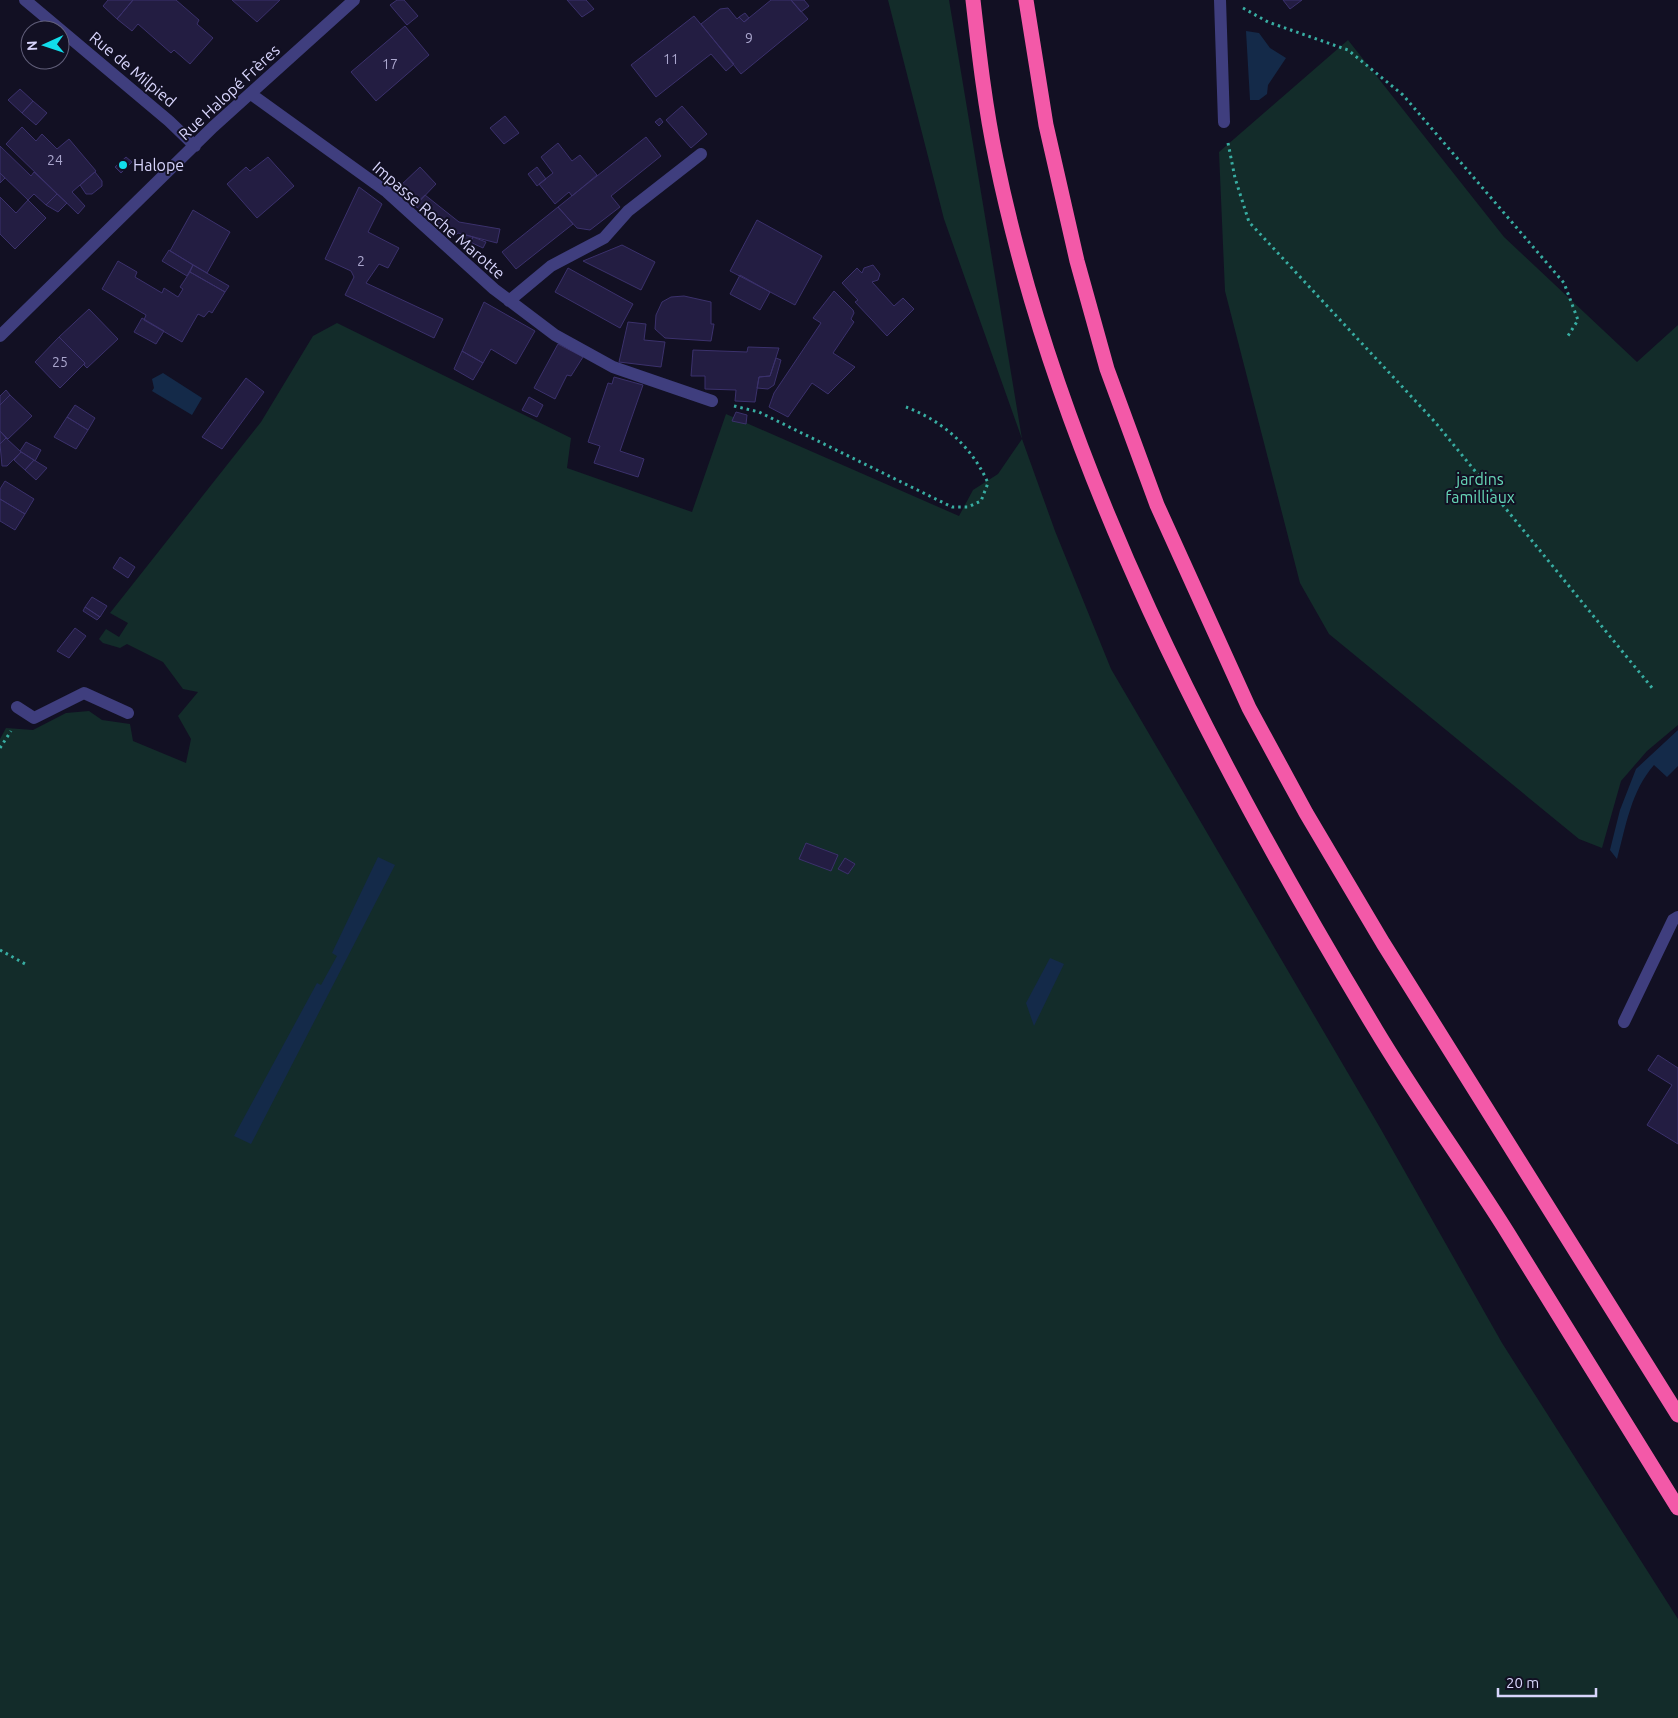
<svg xmlns="http://www.w3.org/2000/svg" width="1678" height="1718" font-family="Ubuntu,sans-serif">
	<style>
		.green { fill: #132c2a }
		.water { fill: #142a49 }
		.building { fill: #231d42; stroke: #3b316c }
		.lines { fill: none; stroke-linecap: round; stroke-linejoin: round }
		.path { stroke: #38ada2; stroke-width: 3; stroke-dasharray: 2.5 4; stroke-linecap: butt }
		.minor { stroke: #3f3e7e; stroke-width: 12 }
		.highway { stroke: #f359a8; stroke-width: 15 }
		.poi-dot { fill: #11ddeb; stroke: #121023; stroke-width: 2 }
		.labels { text-anchor: middle; dominant-baseline: central; stroke-width: 4; stroke-linejoin: round; paint-order: stroke }
		.number-label { font-size: 14px; fill: #aba7ce }
		.street-label { font-size: 16px; fill: #d8d5fc; stroke: #121023 }
		.poi-label { font-size: 16px; fill: #d8d5fc; stroke: #121023; text-anchor: start }
		.park-label { font-size: 16px; fill: #66d7b7; stroke: #121023 }
	</style>
	<rect width="100%" height="100%" fill="#121023"/>
	<path class="green" d="M888,0H949L1022,439L1055,531L1111,669L1379,1126L1502,1343L1678,1619V1718H0V739L6,728L33,730L66,713L89,711L102,720L130,724L133,741L186,763L191,739L178,716L198,692L183,689L163,662L127,644L120,648L103,643L99,639L106,629L119,637L128,623L110,613L261,422L313,336L337,323L571,438L567,468L692,512L726,414L959,516L973,490L998,474L1022,439L944,219Z
		M1348,40L1504,237L1637,362L1678,325V725L1647,751L1621,781L1602,848L1579,839L1329,634L1300,583L1225,291L1219,152Z"/>
	<path class="water" d="M1246,31L1259,33L1270,48L1286,58L1268,85L1267,94L1259,100H1250Z
		M163,373L202,398L192,415L152,391L154,388L152,379Z
		M1678,730V766L1667,777L1654,765C1631,791 1626,826 1617,859L1610,850L1620,810L1636,769Z
		M378,857L395,865L251,1144L234,1136L317,983L321,985L337,956L332,953Z
		M1050,958L1064,964L1034,1026L1026,1003Z"/>
	<path class="building" d="M108,0H133L117,19L103,6Z
		M133,0H176L199,20L197,24L213,38L190,64L174,50L171,53L138,24L132,31L117,19Z
		M232,0H280L257,22Z
		M397,0H404L418,16L407,25L390,5Z
		M567,0H586L594,9L582,17Z
		M771,0H791L808,19L741,74L701,24L720,9L728,8L737,19L739,17L744,22Z
		M791,0H804L809,6L801,12Z
		M1283,0H1302L1290,9Z
		M745,13L749,18L744,22L739,17Z
		M694,16L734,64L726,71L711,54L656,97L631,65Z
		M405,26L429,55L376,101L351,72Z
		M20,89L33,101L22,113L8,100Z
		M33,101L47,113L36,125L22,113Z
		M682,106L707,134L691,148L666,120Z
		M505,116L519,133L504,144L490,128Z
		M660,118L663,122L659,126L655,122Z
		M22,127L36,141L42,134L57,149L69,139L96,171L72,192L85,206L78,214L6,144Z
		M646,137L661,156L611,196L620,207L590,230L577,228L558,207Z
		M558,143L572,161L580,155L597,175L572,196L569,192L555,204L539,184L553,173L541,157Z
		M0,146L31,176L34,172L57,194L46,205L34,194L28,200L0,173Z
		M126,157L132,162L121,173L115,167Z
		M268,157L294,186L257,218L227,184L246,167L250,171Z
		M420,167L436,184L417,204L399,187Z
		M537,167L546,179L537,186L528,174Z
		M95,172L102,181V186L92,194H86L80,185Z
		M0,173L5,178L0,183Z
		M359,187L382,204L368,232L399,248L388,268L379,264L366,283L443,319L434,338L345,295L354,277L351,271L325,259Z
		M57,194L67,203L58,212L46,205Z
		M425,195L459,222L500,229L497,243L458,233L455,236L414,205Z
		M0,197L16,213L28,200L46,218L15,249L0,234Z
		M558,207L573,224L516,269L502,252Z
		M193,210L230,232L207,273L170,251Z
		M757,220L822,256L795,305L730,271Z
		M463,234L473,237L469,246L460,239Z
		M473,237L486,242L483,248L470,242Z
		M622,245L655,262L641,290L583,261Z
		M169,250L193,265L187,276L162,261Z
		M118,261L137,272L135,277L162,293L164,288L178,297L183,289L180,287L190,272L225,292L212,313L209,311L204,317L198,314L182,342L144,320L146,315L102,289Z
		M193,265L229,286L225,292L190,272Z
		M873,265L880,274L878,280L872,282L894,306L903,298L914,309L887,336L855,302L858,300L842,283L857,268L862,273L864,268Z
		M568,268L633,304L620,328L555,292Z
		M740,275L770,292L760,310L730,294Z
		M834,291L853,310L854,313L851,319L854,322L833,353L855,367L828,394L812,383L788,417L769,407L774,393L821,323L813,318Z
		M684,296L711,302V324H714L711,341L665,338L655,329L656,315L662,302L671,297Z
		M484,302L535,331L516,364L491,349L483,363L462,351Z
		M89,309L118,339L87,368L84,365L85,363L59,337Z
		M142,318L164,331L156,344L134,332Z
		M628,322L646,324L644,340L665,342L661,367L619,362Z
		M59,337L85,363L60,388L35,362Z
		M558,344L583,357L571,376L567,375L555,399L534,388Z
		M748,347L779,348L770,376L759,377L755,402L735,401L736,390L705,389V376H691L693,350L747,352Z
		M462,351L483,363L473,380L454,369Z
		M776,358L781,360L774,385L768,389L757,388L759,377L770,376Z
		M614,377L643,385L620,451L644,459L638,477L594,463L600,446L588,442L608,383L612,384Z
		M246,378L264,392L222,449L202,437Z
		M6,390L10,395L0,405V396Z
		M10,395L32,416L8,439L0,431V405Z
		M529,397L543,405L537,417L522,410Z
		M75,405L95,418L88,430L67,417Z
		M736,412L747,415L746,424L732,421Z
		M67,417L88,430L76,449L54,437Z
		M0,431L6,438L0,444Z
		M6,438L21,452L7,466H2L0,444Z
		M26,442L41,450L35,461L20,451Z
		M21,452L34,460L25,470L14,460Z
		M34,460L47,468L36,480L25,470Z
		M5,481L34,499L25,514L0,499V489Z
		M0,499L25,514L15,530L0,521Z
		M120,557L135,567L128,578L113,568Z
		M92,597L107,606L100,617L85,607Z
		M85,607L100,617L97,620L83,611Z
		M75,628L86,636L69,658L57,651Z
		M806,843L838,855L831,871L799,859Z
		M845,858L855,864L848,874L838,869Z
		M1658,1055L1678,1068V1144L1647,1125L1672,1085L1648,1070Z"/>
	<g class="lines">
		<path class="path" d="M1243,8L1268,22L1348,50L1403,95L1564,283L1578,320L1566,339
			M1228,143L1235,178L1249,222L1435,422L1653,689
			M734,406L759,412L952,507H968L981,501L988,483C972,447 943,421 906,407
			M0,748L11,731
			M0,950L27,965"/>
		<path class="minor" d="M25,0L169,121L195,146
			M1220,0L1224,122
			M251,94L387,192L494,289L555,335L613,367L712,401
			M509,301L551,266L604,238L628,211L701,154
			M0,336L213,127L354,0
			M17,707L34,718L84,693L128,713
			M1624,1022L1673,920L1678,917"/>
		<path class="highway" d="M973,0C979,53 985,107 996,159C1059,466 1215,763 1376,1030C1418,1100 1466,1166 1509,1235C1566,1326 1622,1417 1678,1508
			M1026,0L1046,125L1077,261L1107,369L1157,505L1249,708L1306,813L1383,943L1678,1415"/>
	</g>
	<circle class="poi-dot" cx="123" cy="165" r="5"/>
	<g class="labels">
		<g class="number-label">
			<text x="749" y="38">9</text>
			<text x="671" y="59">11</text>
			<text x="390" y="64">17</text>
			<text x="55" y="160">24</text>
			<text x="361" y="261">2</text>
			<text x="60" y="362">25</text>
		</g>
		<g class="street-label">
			<text transform="translate(133 69) rotate(40)">Rue de Milpied</text>
			<text transform="translate(229 92) rotate(-43)">Rue Halopé Frères</text>
			<text transform="translate(439 220) rotate(41)">Impasse Roche Marotte</text>
		</g>
		<g class="poi-label">
			<text x="133" y="165">Halope</text>
		</g>
		<g class="park-label">
			<text x="1480" y="479">jardins<tspan x="1480" dy="18">familliaux</tspan></text>
		</g>
	</g>
	<g transform="translate(45 45) rotate(267)"><circle r="24" fill="#121023" stroke="#615f7a"/>
	<path d="M0-4L9 19L0 12L-9 19Z" fill="#11ddeb"/>
	<text y="-8" font-size="14" font-weight="bold" text-anchor="middle" fill="#d8d5fc">N</text>
	</g>
	<path d="M1498 1688v8h98v-8" fill="none" stroke="#d8d5fc" stroke-width="2.5"/>
	<text x="1506" y="1688" font-size="15" fill="#d8d5fc" stroke="#121023" stroke-width="4" paint-order="stroke">20 m</text>
</svg>
